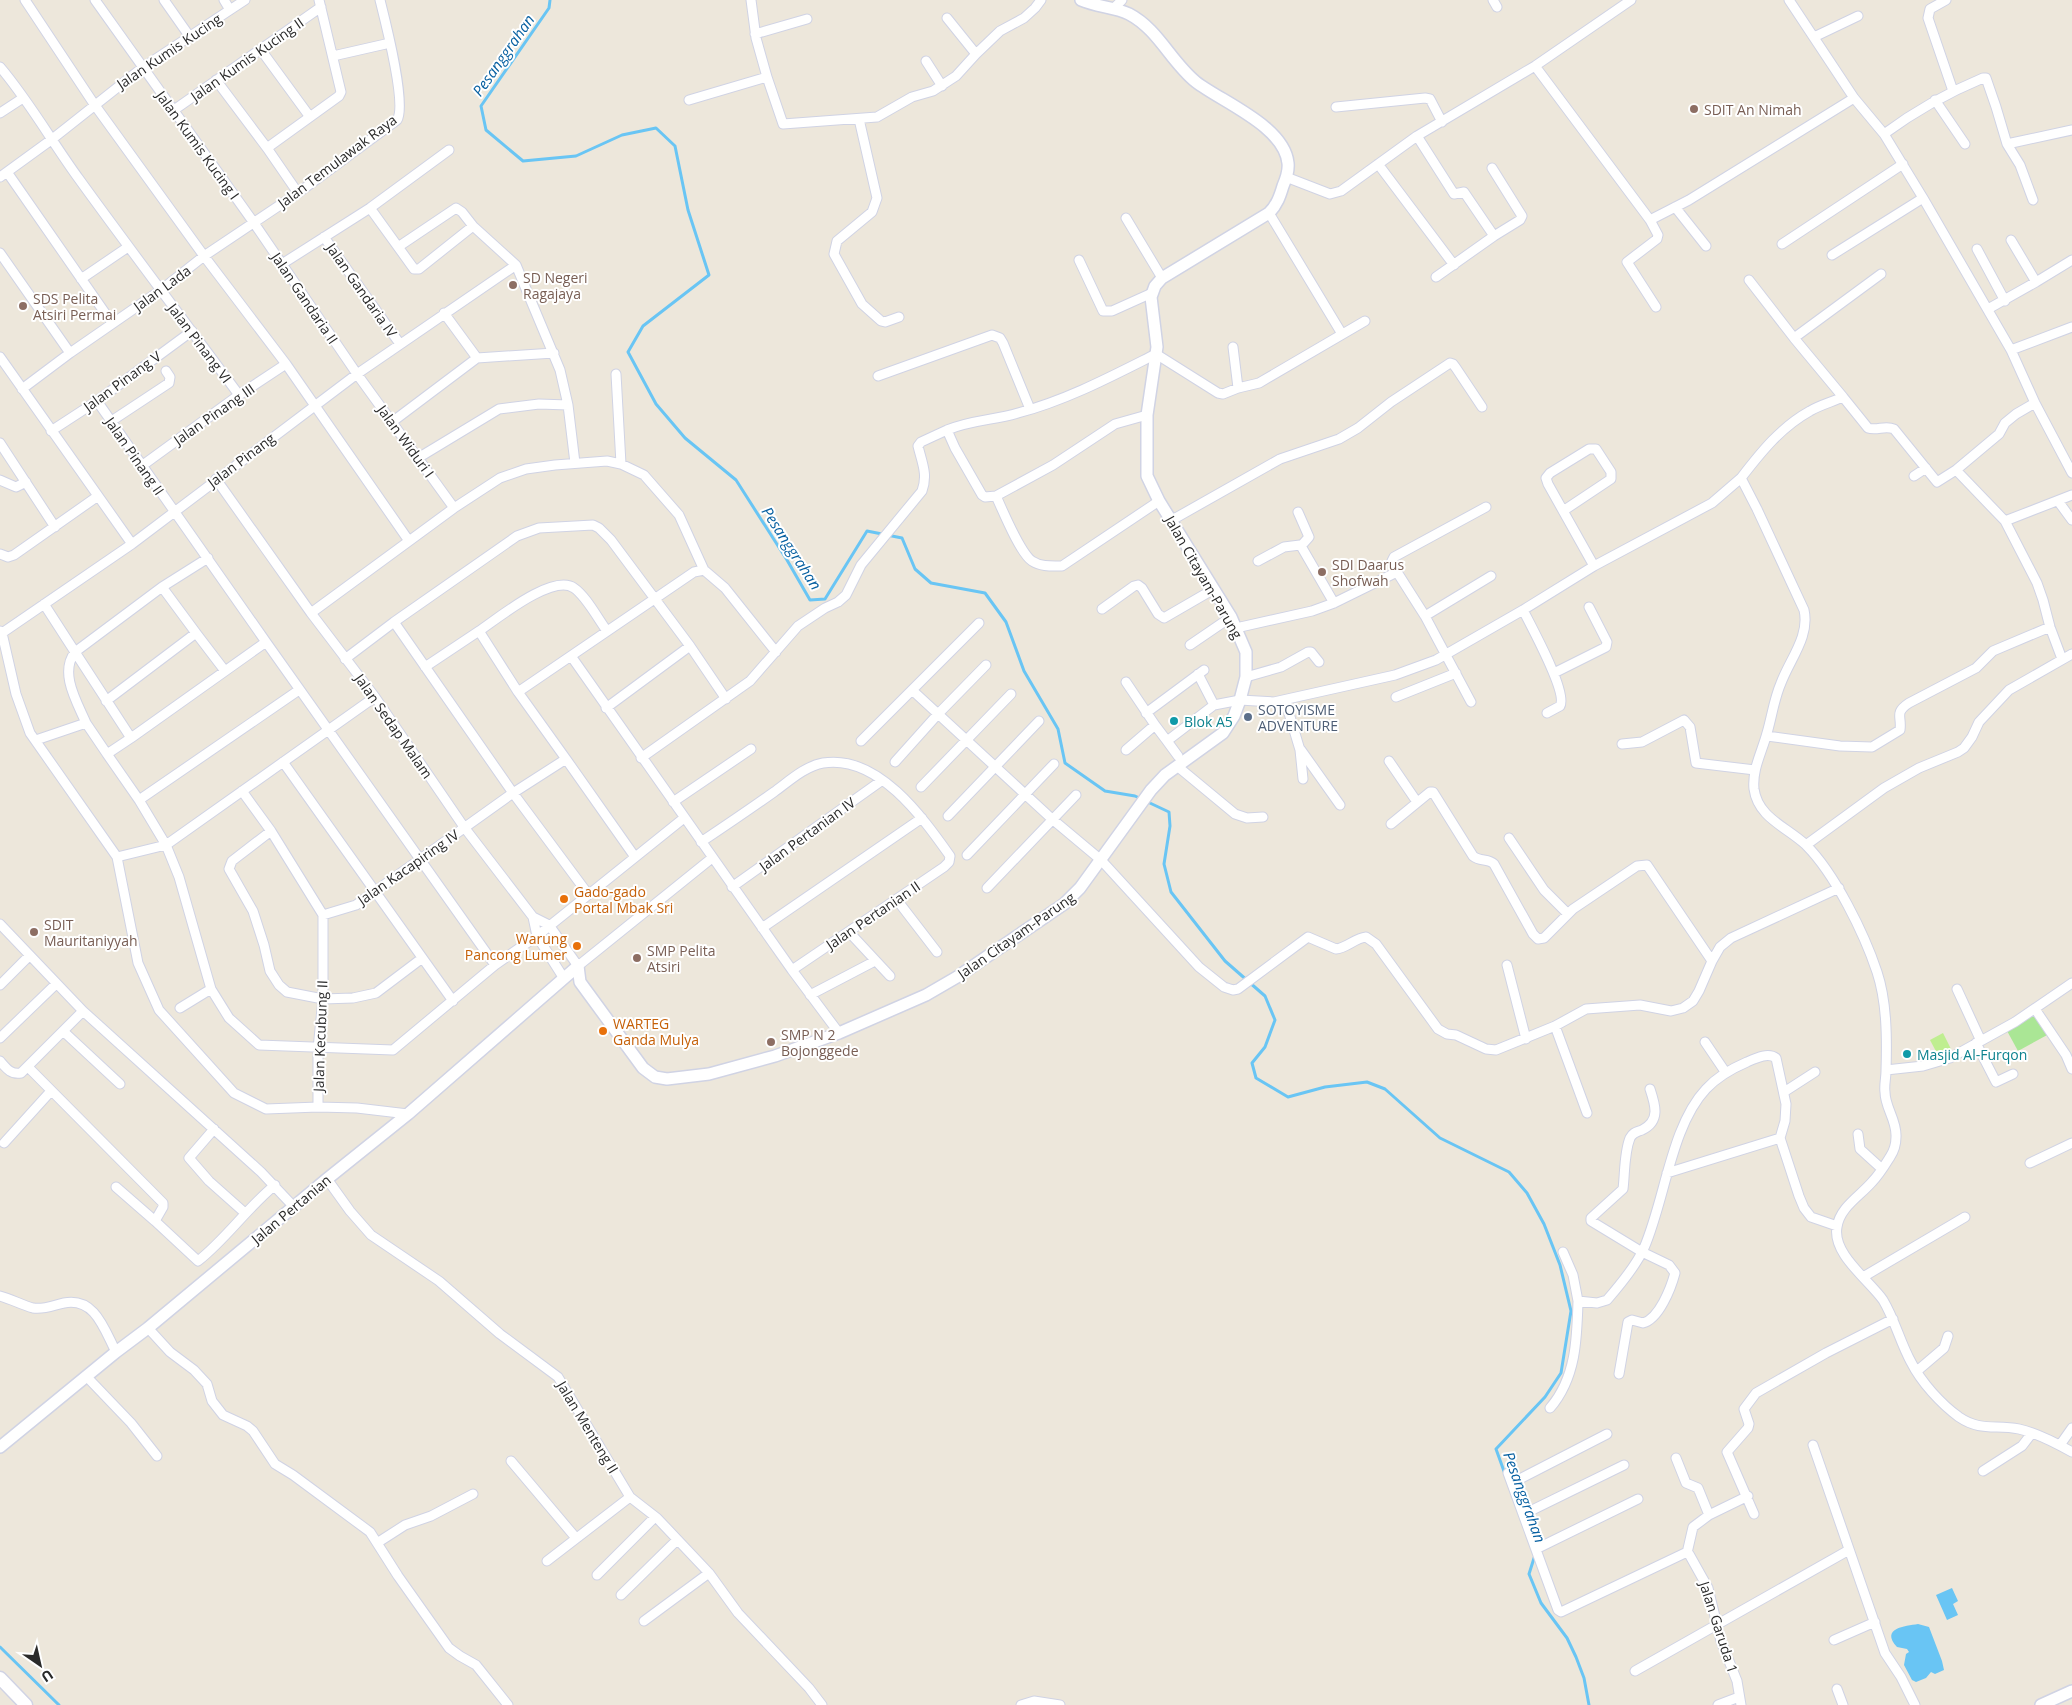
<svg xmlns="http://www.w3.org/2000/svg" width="2072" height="1705" font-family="'Open Sans',sans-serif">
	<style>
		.green { fill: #aae695 }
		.pitch { fill: #bfee90 }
		.water { fill: #69c5f4 }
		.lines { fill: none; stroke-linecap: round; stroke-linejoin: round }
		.stream { stroke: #69c5f4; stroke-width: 3 }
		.minor-casing { stroke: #d0d3e4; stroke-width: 11 }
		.tertiary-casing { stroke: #d0d3e4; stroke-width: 14 }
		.secondary-casing { stroke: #d0d3e4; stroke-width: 15 }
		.minor { stroke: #fff; stroke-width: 9 }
		.tertiary { stroke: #fff; stroke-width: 11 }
		.secondary { stroke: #fff; stroke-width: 12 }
		.education-dot { fill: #8d6e63; stroke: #fff; stroke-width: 2 }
		.service-dot { fill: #5c6f8a; stroke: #fff; stroke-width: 2 }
		.culture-dot { fill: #0f9aa8; stroke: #fff; stroke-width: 2 }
		.food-dot { fill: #e8710a; stroke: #fff; stroke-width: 2 }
		.labels { text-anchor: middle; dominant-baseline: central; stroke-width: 4; stroke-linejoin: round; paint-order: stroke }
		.street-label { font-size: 14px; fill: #2a2a2a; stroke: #fff }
		.education-label { font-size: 14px; fill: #785e54; stroke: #fff; text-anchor: start }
		.service-label { font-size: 14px; fill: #4e5e75; stroke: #fff; text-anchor: start }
		.culture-label { font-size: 14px; fill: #0d838f; stroke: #fff; text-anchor: start }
		.food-label { font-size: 14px; fill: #c56008; stroke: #fff; text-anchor: start }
		.water-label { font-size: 15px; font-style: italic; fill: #0760a1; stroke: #fff }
	</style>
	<rect width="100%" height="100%" fill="#ede7db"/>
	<path class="green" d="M2033,1012L2049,1034L2018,1051L2006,1029Z"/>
	<path class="pitch" d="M1943,1033L1952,1051L1939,1057L1930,1040Z"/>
	<path class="water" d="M1952,1588L1958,1601L1953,1604L1958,1615L1947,1620L1936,1595Z
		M1918,1624L1929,1627L1942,1661L1944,1670L1935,1674L1931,1672L1926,1678L1916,1682L1912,1680L1904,1665L1906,1654L1909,1652L1907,1649L1897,1647C1880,1628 1905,1626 1918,1624Z"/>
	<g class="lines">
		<path class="stream" d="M550,0L549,8L481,106L486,130L523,161L576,156L622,135L656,128L675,146L688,210L709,275L643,326L628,352L656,404L685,438L736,480L787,560L810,600L825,599L867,531L902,538L915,569L931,583L985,593L1006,622L1024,671L1058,729L1065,763L1105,791L1135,796L1169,812L1170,826L1164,864L1171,892L1225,961L1265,996L1275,1020L1265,1047L1252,1063L1256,1078L1288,1097L1325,1087L1367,1082L1385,1089L1440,1138L1509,1172L1527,1193L1544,1224L1560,1265L1571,1311L1561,1373L1545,1397L1496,1449L1505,1474
			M1535,1555L1529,1574L1541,1603L1567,1638L1576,1657L1584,1678L1589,1705
			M0,1647L59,1705"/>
		<defs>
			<path id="minor" d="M25,0L94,104L204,256L286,364L409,541
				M95,0L254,223L357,374L454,508
				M164,0L190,37
				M224,0L230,10
				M751,0L756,38L767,77
				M1493,0L1497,7
				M1789,0L1854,98L1884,134L1923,198L2011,350L2035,403L2072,473
				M1946,0L1930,9L1928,18L1953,91
				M1113,9L1122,0
				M947,18L976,54
				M755,34L807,19
				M1814,37L1858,16
				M261,50L310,117
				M333,56L390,43
				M926,61L942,86
				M1535,66L1650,220L1658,235L1657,239L1627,262L1656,307
				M0,67C29,101 52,142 79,179C131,251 186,323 239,395
				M216,80L267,148L298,193
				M689,100L767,77L783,124L877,117L912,97L933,91L956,76L976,54L1000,31L1024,18L1035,8L1041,0
				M1935,100L1965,144
				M1336,107L1425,98L1430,99L1442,122
				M174,110L321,7
				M0,113L23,98
				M859,119L877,198L872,212L837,241L834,254L862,304L881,321L885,322L899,317
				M1884,134C1915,111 1947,93 1983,78H1986L1996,107L2007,144L2020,165L2033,200
				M1417,136L1454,194L1464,192L1494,236L1520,220L1522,216L1492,168
				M2007,144L2072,130
				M267,148L339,96L341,92L319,0
				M1378,164L1454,265
				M7,172L112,323
				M0,177L51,140L142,68L245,0
				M1286,177L1330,194L1341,191L1417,136L1535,66L1631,0
				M1675,207L1706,246
				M370,208L414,269H419L473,226
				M1269,213L1342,334
				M1126,218L1162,278
				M1650,220L1689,200L1854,98
				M324,237L400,344
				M1782,244L1903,164
				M398,247L456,208L462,212L473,226L516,265L560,370L568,405L575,463
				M1977,249L2005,301
				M0,253L70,353
				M1832,255L1923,198
				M1079,260L1103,311H1112L1152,293
				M282,264L370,208L449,150
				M1436,277L1494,236
				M81,279L128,247
				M1749,280L1794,338
				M2036,282L2072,260
				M1988,309L2036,282L2011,240
				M444,313L477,358
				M1233,347L1238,388
				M2011,350L2072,327
				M0,357L132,544
				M616,374L621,464
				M878,376L992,335L1000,338L1003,343L1030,409
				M22,389L70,353L161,290L204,256L298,193L397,120C407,105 385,20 380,0
				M1843,397L1794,338L1881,274
				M1147,415L1115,424L1053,465L996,496C1003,511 1020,553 1032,561C1041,567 1052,566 1062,566L1159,501
				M110,422L169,383L170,377L166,371
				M392,422L477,358L554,353
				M51,431L97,401L192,331
				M0,443L55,527
				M418,458L499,409L539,404L568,405
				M143,465L239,395L286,364
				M1956,470L2005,521L2037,583L2043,600L2050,627L2062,659
				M1914,476L1926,468
				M1741,478C1761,452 1781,427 1810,411C1820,405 1832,402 1843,397L1868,428C1877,431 1885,425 1894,429L1937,482L1956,470L1999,434L2005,423L2016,414L2035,403
				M216,479L311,613L375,697L464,827L533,917L537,936L563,977
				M0,480L16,487L26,482
				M996,496L985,497L982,495L955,448L947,430C970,420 995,420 1018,413C1067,400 1112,376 1156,354L1218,393L1223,394L1238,388L1259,383L1365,321
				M2058,501L2072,520
				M1563,511L1611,479V472L1596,449H1589L1550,473L1546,478L1548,484L1594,566
				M1298,512L1309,537L1301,546L1334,603
				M1172,520L1280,459L1339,439L1358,428L1391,402L1450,363L1453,364L1456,368L1482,407
				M2005,521L2072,495
				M0,554L8,557L14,555L98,496
				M1258,561L1284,547L1300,545
				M1397,572L1392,561L1394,557L1486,507
				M162,587L196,633
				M44,604L75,652L162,587L208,558
				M1102,609L1134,586L1138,585L1142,588L1158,614L1164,618L1214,589
				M1523,610C1531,626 1568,693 1560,706L1547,713
				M311,613L454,508L500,478L526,469L555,465L607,461L621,464L644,475L679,515L704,570
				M1425,616L1491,576
				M394,622L517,536L539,528L593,525L599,528L611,540L690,646L726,699
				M1236,628L1312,611L1334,603L1397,572L1425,616L1471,702
				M0,631L2,633L16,694L30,733L117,857L138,963L159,1010L234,1093L266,1109L318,1107V1049L323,999V915L271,831L242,791
				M2,633L132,544L357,374L516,265
				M266,642L495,965
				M1190,645L1231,617
				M571,656L792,970L839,1033
				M345,659L394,622L513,793L566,759L518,692L694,572L704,570L725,588L776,652
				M425,667L479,631
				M1554,673L1606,647L1607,642L1589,607
				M1198,674L1214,705
				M1246,677L1281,667L1308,652H1311L1319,662
				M1126,682L1155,725
				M912,690L1052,819L1101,860L1199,967L1224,987L1233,990L1238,989L1308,937L1336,949C1347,948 1355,938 1366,937L1376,944L1438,1029L1447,1034L1456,1035L1486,1049L1496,1050L1555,1026L1586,1009L1640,1005L1671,1011L1683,1008L1693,1001L1699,991L1712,961L1720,947L1731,938L1839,888
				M518,692L479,631C497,619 553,573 574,588C586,596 598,619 607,631
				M1396,697L1456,673
				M1285,700L1300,750L1303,779
				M106,701L196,633L225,671
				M606,708L690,646
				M1146,713L1204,670
				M86,723C77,702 59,673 75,652L131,738L266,642L97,401
				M1767,736L1840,746L1872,747L1900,730C1902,716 1894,713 1909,703L1976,668L1993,651L2050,627
				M131,738L107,754L139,800L166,845L179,877L211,989L229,1018L259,1045L393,1050L495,965L537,936L684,818
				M36,740L86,723L107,754
				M861,741L979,623
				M1622,744L1642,742L1684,720L1690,727L1696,763L1755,770
				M1126,750L1155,725L1167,741
				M1301,750L1340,805
				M1178,756L1167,741L1214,705L1240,700L1274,702L1395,675L1436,660L1523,610L1594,566L1712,503L1741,478L1757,509L1804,610C1810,636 1790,659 1781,683C1774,699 1772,716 1767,733C1762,752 1752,769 1754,789C1758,818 1787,827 1806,845C1835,874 1864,933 1877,972C1887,1002 1887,1039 1886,1071C1886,1078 1884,1085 1885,1092C1885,1108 1897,1120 1896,1137C1896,1144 1894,1151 1890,1157C1885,1165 1879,1175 1872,1182C1860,1196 1840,1207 1837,1227C1832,1254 1869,1280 1883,1300C1895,1320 1900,1342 1911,1362C1921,1382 1941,1404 1959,1417C1981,1432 1996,1424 2019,1429C2037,1433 2056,1443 2072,1452
				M641,758L750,681L798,626L825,608L838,602L846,595L861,565L922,491C928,474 922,463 918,446L921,442L947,430
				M566,759L635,857
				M1389,761L1417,802
				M283,762L453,1001
				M895,762L938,714L986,665
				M1177,766L1235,814L1247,818L1263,817
				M921,787L1011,694
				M139,800L299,690
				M673,802L751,749
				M948,816L1039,721
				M1391,824L1430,792H1433L1473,856C1480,862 1488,858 1494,864L1533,934L1538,939L1544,938L1573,909L1637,866L1647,865L1712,961
				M271,831L232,861L229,869L253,911L264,945L270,971L279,985L287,992L323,999L353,998L376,993L421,959
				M1509,838L1544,890L1568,914
				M701,842C725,826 750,809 774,792C788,782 805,766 823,763C878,754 923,818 950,856L949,862L944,867L792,970
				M1806,845L1884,788L1919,768L1958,752L1964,748L1972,737L1979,722L2009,690L2072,654
				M967,855L1054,764
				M117,857L166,845L375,697
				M732,887L881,781
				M987,888L1076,795
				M897,900L937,952
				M323,915L356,905L513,793L588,894
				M533,917L549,925L578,966L712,858
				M0,924L83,1011L261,1172L294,1207
				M762,928L922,818
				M849,932L890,976
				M1507,965L1526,1039
				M0,985L29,956
				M1957,989L1981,1041
				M810,995L875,961
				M180,1008L211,989
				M2035,1009L2066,1055L2072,1069
				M1555,1026L1587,1113
				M63,1031L120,1084
				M0,1038L56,984
				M1705,1042L1726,1073
				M1976,1043L1996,1082L2013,1074
				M0,1061C6,1068 11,1075 21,1073L83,1011
				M28,1067L163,1203V1207L155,1221L198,1261C226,1239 247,1208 275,1185
				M1886,1070L1923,1066L1950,1058L2015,1022L2072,983
				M1784,1092L1815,1072
				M318,1107L357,1108L408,1114
				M214,1129L189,1158L209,1181L245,1213
				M1858,1134L1860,1149L1882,1169
				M4,1143L51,1091
				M2030,1163L2072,1143
				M1667,1173L1780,1138
				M327,1179L350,1211L371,1235L439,1281L500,1334L558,1377L630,1497L657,1518L709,1573L738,1613L809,1688L822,1705
				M116,1187L155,1221
				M1563,1252L1573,1275L1578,1301
				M1863,1277L1965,1217
				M0,1296C11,1299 22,1305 33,1308C44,1310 54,1305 64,1303C95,1297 104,1329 116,1352
				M148,1328L170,1352L194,1370L207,1384L212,1401L223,1415L247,1426L253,1431L275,1464L293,1475L370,1532L398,1576L449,1648L460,1656L476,1665L508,1705
				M1917,1371L1944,1348L1948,1336
				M1619,1374L1628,1322L1632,1320L1643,1323C1659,1319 1671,1288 1675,1273L1669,1265L1642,1252L1591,1221V1218L1623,1189C1625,1173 1624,1153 1630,1138C1633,1132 1637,1132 1642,1130C1661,1121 1655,1104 1650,1089
				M86,1376L131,1423L157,1456
				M1550,1408C1576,1378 1577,1339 1578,1301L1597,1303L1607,1300C1620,1285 1636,1266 1644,1248C1665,1200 1671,1126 1706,1089C1717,1077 1733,1068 1747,1062C1756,1058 1768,1052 1776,1058L1786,1104L1785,1121L1780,1138L1799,1196L1804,1208L1811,1217L1837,1226
				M1813,1445L1885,1653L1901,1677L1915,1705
				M2060,1445L2072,1428
				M1676,1458L1686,1483L1698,1488L1709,1515
				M511,1461L576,1538
				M1983,1471L2022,1446L2032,1433
				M1508,1473L1558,1610L1561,1612L1685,1553L1689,1554L1708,1588L1721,1641L1737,1681L1741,1705
				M1512,1483L1607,1434
				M1524,1514L1624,1465
				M1754,1514L1727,1452L1748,1428L1749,1424L1744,1409L1756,1393L1826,1353L1893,1319
				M377,1543L405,1525L431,1516L473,1494
				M1536,1549L1638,1499
				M1687,1553L1693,1527L1709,1515L1748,1496
				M547,1561L630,1497
				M597,1575L655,1517
				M621,1595L677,1540
				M644,1621L709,1573
				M1834,1640L1875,1622
				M1635,1671L1849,1550
				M1837,1689L1843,1705
				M1021,1705L1034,1701L1060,1705
				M1718,1705L1739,1697"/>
			<path id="tertiary" d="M0,1447L116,1352L148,1328L327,1179L408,1114L578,966L580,982L643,1068L655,1077L667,1079L709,1074L775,1056L839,1033L926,995L957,977L1064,904L1080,888L1151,790L1165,775L1223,733L1234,716L1240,700L1246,677V652L1231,617L1159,501L1147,476V415L1157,347L1151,297L1155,286L1162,278L1269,213C1277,205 1280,196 1283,186C1286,179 1289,171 1288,163C1284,126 1222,102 1196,82C1171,62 1158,29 1129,14C1115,7 1097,7 1081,0
				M2041,1705L2072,1691"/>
			<path id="secondary" d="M0,1678L26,1705"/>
		</defs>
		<use href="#minor" class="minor-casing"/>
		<use href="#tertiary" class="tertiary-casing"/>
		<use href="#secondary" class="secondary-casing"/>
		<use href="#minor" class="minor"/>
		<use href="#tertiary" class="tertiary"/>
		<use href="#secondary" class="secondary"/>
	</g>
	<g class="education-dot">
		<circle cx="1694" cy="109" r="5"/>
		<circle cx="513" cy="285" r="5"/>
		<circle cx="23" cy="306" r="5"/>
		<circle cx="1322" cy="572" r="5"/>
		<circle cx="34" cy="932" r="5"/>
		<circle cx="637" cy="958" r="5"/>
		<circle cx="771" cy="1042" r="5"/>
	</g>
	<circle class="service-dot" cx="1248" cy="717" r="5"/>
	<g class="culture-dot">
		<circle cx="1174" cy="721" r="5"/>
		<circle cx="1907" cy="1054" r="5"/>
	</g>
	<g class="food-dot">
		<circle cx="564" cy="899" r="5"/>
		<circle cx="577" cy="946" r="5"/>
		<circle cx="603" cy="1031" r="5"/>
	</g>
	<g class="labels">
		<g class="street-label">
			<text transform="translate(169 51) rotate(-34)">Jalan Kumis Kucing</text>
			<text transform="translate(247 59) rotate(-35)">Jalan Kumis Kucing II</text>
			<text transform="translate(198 145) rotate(54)">Jalan Kumis Kucing I</text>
			<text transform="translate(337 161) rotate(-37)">Jalan Temulawak Raya</text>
			<text transform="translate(162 288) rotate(-36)">Jalan Lada</text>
			<text transform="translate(362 290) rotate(55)">Jalan Gandaria IV</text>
			<text transform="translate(305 298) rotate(56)">Jalan Gandaria II</text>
			<text transform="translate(200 343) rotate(53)">Jalan Pinang VI</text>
			<text transform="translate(122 381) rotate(-36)">Jalan Pinang V</text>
			<text transform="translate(214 414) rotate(-35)">Jalan Pinang III</text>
			<text transform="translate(406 441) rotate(54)">Jalan Widuri I</text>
			<text transform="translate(135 456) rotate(55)">Jalan Pinang II</text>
			<text transform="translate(241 460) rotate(-37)">Jalan Pinang</text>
			<text transform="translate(1204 577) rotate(60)">Jalan Citayam-Parung</text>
			<text transform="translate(394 726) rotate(55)">Jalan Sedap Malam</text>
			<text transform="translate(807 834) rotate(-36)">Jalan Pertanian IV</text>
			<text transform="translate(408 867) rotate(-35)">Jalan Kacapiring IV</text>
			<text transform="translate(873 915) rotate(-34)">Jalan Pertanian II</text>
			<text transform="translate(1016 935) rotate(-35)">Jalan Citayam-Parung</text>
			<text transform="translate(320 1036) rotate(-88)">Jalan Kecubung II</text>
			<text transform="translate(291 1209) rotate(-40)">Jalan Pertanian</text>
			<text transform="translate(588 1427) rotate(59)">Jalan Menteng II</text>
			<text transform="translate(1719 1627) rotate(72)">Jalan Garuda 1</text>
		</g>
		<g class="education-label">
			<text x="1704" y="109">SDIT An Nimah</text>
			<text x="523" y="277">SD Negeri<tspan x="523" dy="16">Ragajaya</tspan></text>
			<text x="33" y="298">SDS Pelita<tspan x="33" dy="16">Atsiri Permai</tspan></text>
			<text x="1332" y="564">SDI Daarus<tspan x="1332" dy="16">Shofwah</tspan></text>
			<text x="44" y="924">SDIT<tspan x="44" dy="16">Mauritaniyyah</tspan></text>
			<text x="647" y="950">SMP Pelita<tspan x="647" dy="16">Atsiri</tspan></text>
			<text x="781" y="1034">SMP N 2<tspan x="781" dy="16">Bojonggede</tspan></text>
		</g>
		<g class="service-label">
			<text x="1258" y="709">SOTOYISME<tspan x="1258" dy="16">ADVENTURE</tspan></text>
		</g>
		<g class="culture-label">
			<text x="1184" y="721">Blok A5</text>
			<text x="1917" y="1054">Masjid Al-Furqon</text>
		</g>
		<g class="food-label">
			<text x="574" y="891">Gado-gado<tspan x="574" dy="16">Portal Mbak Sri</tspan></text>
			<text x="567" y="938" text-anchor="end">Warung<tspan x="567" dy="16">Pancong Lumer</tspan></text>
			<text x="613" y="1023">WARTEG<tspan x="613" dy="16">Ganda Mulya</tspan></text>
		</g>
		<g class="water-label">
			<text transform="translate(503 55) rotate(-55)">Pesanggrahan</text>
			<text transform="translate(792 548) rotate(57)">Pesanggrahan</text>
			<text transform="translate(1525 1497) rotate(70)">Pesanggrahan</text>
		</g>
	</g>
	<g transform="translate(40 1665) rotate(146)" stroke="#ffffff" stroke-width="4" paint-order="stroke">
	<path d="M0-4L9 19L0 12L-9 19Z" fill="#2a2a2a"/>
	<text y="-8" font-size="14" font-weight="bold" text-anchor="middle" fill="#2a2a2a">U</text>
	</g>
</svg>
